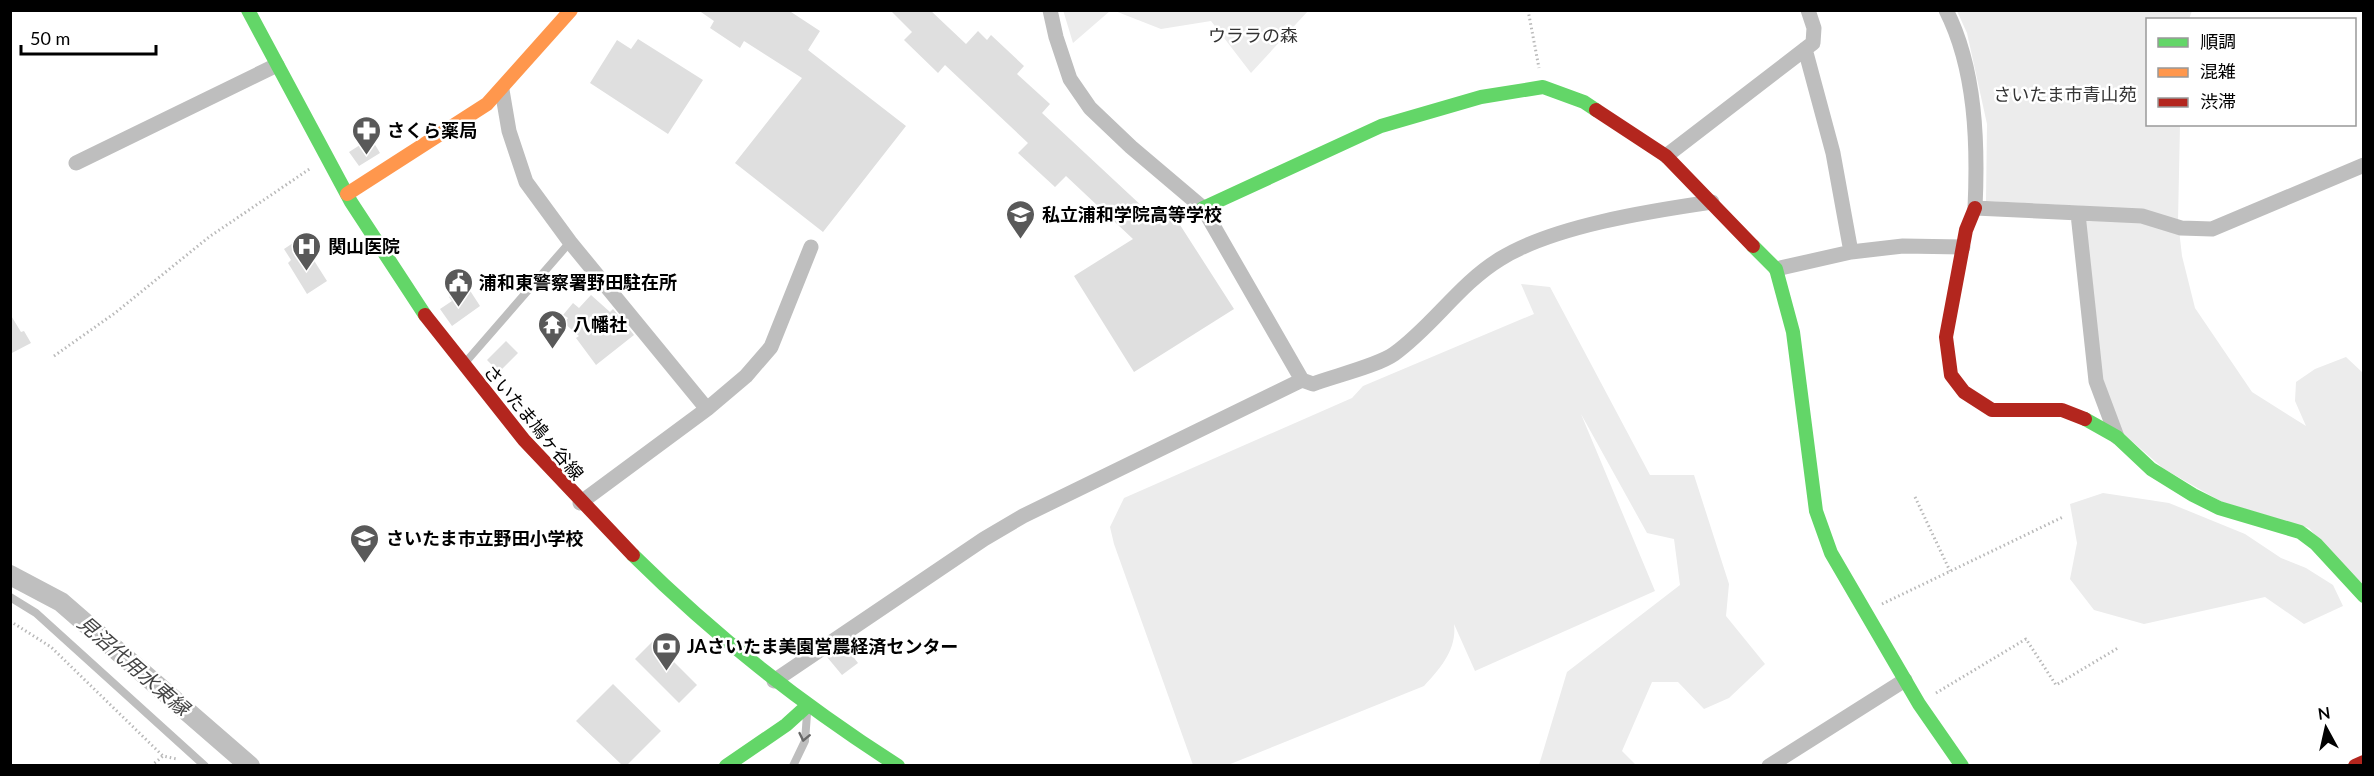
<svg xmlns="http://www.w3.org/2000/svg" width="2374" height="776" font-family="Lato,'Noto Sans JP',sans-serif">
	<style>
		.green { fill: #ececec }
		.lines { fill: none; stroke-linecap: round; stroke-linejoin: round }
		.canal { stroke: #bfbfbf; stroke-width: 20 }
		.building { fill: #dfdfdf }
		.path { stroke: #b9b9b9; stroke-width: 3; stroke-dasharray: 1.5 3; stroke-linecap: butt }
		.lane { stroke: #bebebe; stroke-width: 8 }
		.street { stroke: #bebebe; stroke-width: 15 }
		.fast { stroke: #63d668; stroke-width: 14 }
		.slow { stroke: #ff974d; stroke-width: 14 }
		.jam { stroke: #b3261e; stroke-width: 14 }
		.oneway { stroke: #686868 }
		.labels { text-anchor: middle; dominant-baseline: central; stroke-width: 5; stroke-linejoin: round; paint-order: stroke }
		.park-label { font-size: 18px; fill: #333; stroke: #fff }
		.poi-label { font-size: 18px; font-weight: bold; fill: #000; stroke: #fff; text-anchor: start }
		.street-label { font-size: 18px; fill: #000; stroke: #fff }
		.water-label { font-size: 20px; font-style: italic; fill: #444; stroke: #fff }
	</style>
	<rect width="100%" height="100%" fill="#fff"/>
	<path class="green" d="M1063,10H1110V11L1073,43Z
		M1115,11L1308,10V11L1251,73L1211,21L1161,29Z
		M1957,11H2192L2189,19L2148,20V124L2180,125L2178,221L2182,256L2195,308L2252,392L2306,426L2295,401L2296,382L2315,369L2346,357L2363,373V589L2309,528L2222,502L2164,469L2119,430L2102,381L2084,206L1986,201L1987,124L1967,33Z
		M1521,284L1550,287L1650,475H1694L1729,584L1726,616L1765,664L1729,698L1704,709L1678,682H1652L1622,751L1636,765H1539L1567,672L1680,585L1674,539L1647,533L1581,414L1655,591L1475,671L1454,624C1457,649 1441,668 1424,686L1228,765H1193L1114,544L1110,527L1124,498L1352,398L1363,386L1534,314Z
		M2103,493L2169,503L2245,534L2281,558L2306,568L2333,585L2343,606L2304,624L2265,597L2144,624L2094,610L2070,579L2077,543L2070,504Z"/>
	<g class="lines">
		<path class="canal" d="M10,575L61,602L250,766"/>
	</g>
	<path class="building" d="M698,10H788L820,31L808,50L906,126L823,232L735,163L802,78L744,41L740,48L710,28L714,21Z
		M890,10H930L966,44L978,31L987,40L991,35L1024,66L1017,74L1050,104L1042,113L1159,222L1173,214L1234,309L1134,372L1074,276L1133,239L1066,176L1055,187L1018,153L1028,143L945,65L938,73L904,40L912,32Z
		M638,39L703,80L668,134L590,83L617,40L631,49Z
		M371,138L380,153L359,166L349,152Z
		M296,241L304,254L308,251L327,281L307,294L288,263L291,260L284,249Z
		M460,288L464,293L469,289L480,306L452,326L440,309L452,301L449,297Z
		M591,295L610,312L613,309L634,335L596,365L576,338L579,336L564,323L568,318L563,315L573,303L579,308Z
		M10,314L21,332L24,331L31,343L10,354Z
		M506,341L518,353L499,372L487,360Z
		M653,641L697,685L679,703L635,659Z
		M844,645L858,663L842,675L827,657Z
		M613,684L661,731L627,765H622L576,721Z"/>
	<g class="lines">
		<path class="path" d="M1528,10L1539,68
			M54,356L115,313L209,237L311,168
			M1915,497L1950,571
			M1882,604L2063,517
			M10,621L51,647L163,756
			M1936,693L2026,639L2056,685L2118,648
			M151,766L163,756L177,759"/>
		<path class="lane" d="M464,364L570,242
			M10,597L36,613L205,766
			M793,766L805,741L807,714"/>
		<path class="street" d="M1050,10L1056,37L1070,79L1090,108L1131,147L1203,208L1302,380L1313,384C1334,376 1377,366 1394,354C1433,326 1459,284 1500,259C1553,226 1650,211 1712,202
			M1946,10C1976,69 1978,144 1975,208L2142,216L2181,228L2212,229L2364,165
			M1805,49L1833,153L1851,252
			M502,90L509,131L526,182L570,242L707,409
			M1666,156L1813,43L1814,28L1808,10
			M76,163L277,65
			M2078,214L2096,381L2117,437
			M1776,269L1851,252L1903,246L1963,247
			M580,503L707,409L746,376L771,347L811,247
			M774,681L984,539L1023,516L1302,380
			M1769,766L1905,680"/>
		<path class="fast" d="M248,10L351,202L425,315
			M1203,208L1381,126L1481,97L1543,87L1584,102L1596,110
			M1753,246L1776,269L1793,332L1816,511L1831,553L1919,704L1962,766
			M2085,419L2117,437L2151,469L2193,495L2219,508L2300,532L2316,544L2364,596
			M633,555C717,638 799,702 898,766
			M726,766L786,725L807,706"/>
		<path class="slow" d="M347,194L487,104L571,10"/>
		<path class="jam" d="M1596,110L1666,156L1753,246
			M1975,208L1966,230L1946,337L1951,375L1964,392L1992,410H2062L2085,419
			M425,315L524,440L633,555
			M2355,766L2364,762"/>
	</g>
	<defs><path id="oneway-chevron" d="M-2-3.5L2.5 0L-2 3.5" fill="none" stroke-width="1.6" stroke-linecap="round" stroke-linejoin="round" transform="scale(1.5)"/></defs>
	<use class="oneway" href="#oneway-chevron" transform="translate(804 737) rotate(102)"/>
	<defs>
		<symbol id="pharmacy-pin" viewBox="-11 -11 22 30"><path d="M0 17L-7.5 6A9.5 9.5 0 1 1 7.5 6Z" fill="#595959" stroke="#fff"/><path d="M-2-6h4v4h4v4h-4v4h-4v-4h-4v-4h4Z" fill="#fff"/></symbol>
		<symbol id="school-pin" viewBox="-11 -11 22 30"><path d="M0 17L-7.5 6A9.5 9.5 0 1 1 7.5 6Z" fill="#595959" stroke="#fff"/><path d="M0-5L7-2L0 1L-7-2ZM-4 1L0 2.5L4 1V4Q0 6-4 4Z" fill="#fff"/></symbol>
		<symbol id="hospital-pin" viewBox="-11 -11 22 30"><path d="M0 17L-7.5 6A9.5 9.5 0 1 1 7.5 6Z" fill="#595959" stroke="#fff"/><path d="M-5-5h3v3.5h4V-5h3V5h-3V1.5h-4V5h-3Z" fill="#fff"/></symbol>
		<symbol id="civic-pin" viewBox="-11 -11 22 30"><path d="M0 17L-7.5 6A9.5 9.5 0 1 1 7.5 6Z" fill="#595959" stroke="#fff"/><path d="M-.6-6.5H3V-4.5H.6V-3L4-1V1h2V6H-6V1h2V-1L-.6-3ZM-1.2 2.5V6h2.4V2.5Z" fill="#fff"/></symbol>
		<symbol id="temple-pin" viewBox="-11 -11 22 30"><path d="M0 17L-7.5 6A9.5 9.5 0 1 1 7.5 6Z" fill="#595959" stroke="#fff"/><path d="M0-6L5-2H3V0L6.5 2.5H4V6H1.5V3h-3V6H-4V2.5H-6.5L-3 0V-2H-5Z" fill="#fff"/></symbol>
		<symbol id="bank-pin" viewBox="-11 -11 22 30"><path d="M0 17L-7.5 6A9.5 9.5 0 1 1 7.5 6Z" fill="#595959" stroke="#fff"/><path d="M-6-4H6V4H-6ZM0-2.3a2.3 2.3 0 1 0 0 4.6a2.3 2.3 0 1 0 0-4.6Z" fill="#fff"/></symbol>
	</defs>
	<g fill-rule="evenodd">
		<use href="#pharmacy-pin" x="350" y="114" width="33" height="45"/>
		<use href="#school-pin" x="1004" y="198" width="33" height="45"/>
		<use href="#hospital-pin" x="290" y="230" width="33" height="45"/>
		<use href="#civic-pin" x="442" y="266" width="33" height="45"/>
		<use href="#temple-pin" x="536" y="308" width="33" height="45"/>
		<use href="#school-pin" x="348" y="522" width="33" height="45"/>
		<use href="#bank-pin" x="650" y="630" width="33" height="45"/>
	</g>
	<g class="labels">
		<g class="park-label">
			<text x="1253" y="35">ウララの森</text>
			<text x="2065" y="94">さいたま市青山苑</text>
		</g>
		<g class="poi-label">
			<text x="387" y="130">さくら薬局</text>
			<text x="1042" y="214">私立浦和学院高等学校</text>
			<text x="328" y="246">関山医院</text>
			<text x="479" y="282">浦和東警察署野田駐在所</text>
			<text x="573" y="324">八幡社</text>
			<text x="386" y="538">さいたま市立野田小学校</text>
			<text x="687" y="646">JAさいたま美園営農経済センター</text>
		</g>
		<g class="street-label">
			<text transform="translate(534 422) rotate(50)">さいたま鳩ヶ谷線</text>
		</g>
		<g class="water-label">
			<text transform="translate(134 665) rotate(41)">見沼代用水東縁</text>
		</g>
	</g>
	<rect width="2374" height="776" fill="none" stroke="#000000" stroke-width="24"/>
	<rect x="2146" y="18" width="210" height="108" fill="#ffffff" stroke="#999999" stroke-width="1.5"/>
	<rect x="2158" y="38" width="30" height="9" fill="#63d668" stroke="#999999" stroke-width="1.5"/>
	<text x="2200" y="48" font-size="18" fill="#000000">順調</text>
	<rect x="2158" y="68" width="30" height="9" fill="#ff974d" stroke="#999999" stroke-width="1.5"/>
	<text x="2200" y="78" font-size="18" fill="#000000">混雑</text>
	<rect x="2158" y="98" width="30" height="9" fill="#b3261e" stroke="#999999" stroke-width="1.5"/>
	<text x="2200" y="108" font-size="18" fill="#000000">渋滞</text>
	<g transform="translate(2326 728) rotate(352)" stroke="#ffffff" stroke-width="4.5" paint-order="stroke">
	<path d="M0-4.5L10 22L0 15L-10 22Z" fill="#000000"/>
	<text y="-9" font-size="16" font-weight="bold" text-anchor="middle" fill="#000000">N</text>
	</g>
	<path d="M21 45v9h135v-9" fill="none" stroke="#000000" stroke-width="3"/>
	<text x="30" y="45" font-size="18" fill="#000000" stroke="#ffffff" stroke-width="4.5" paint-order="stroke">50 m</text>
</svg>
